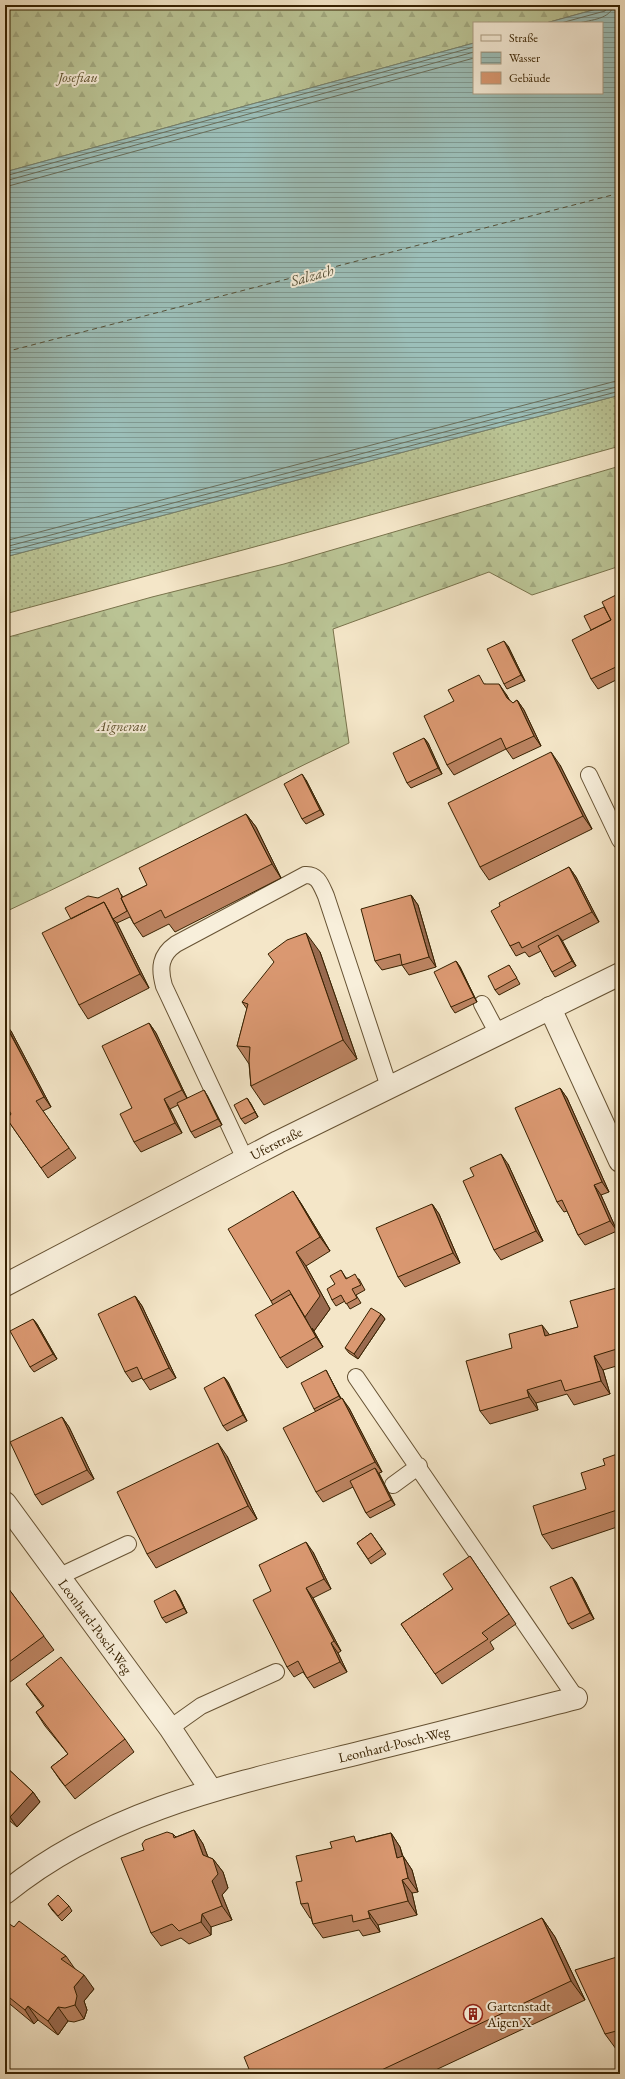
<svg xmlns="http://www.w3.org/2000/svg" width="625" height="2079" font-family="'EB Garamond',serif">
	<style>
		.grass { fill: url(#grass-dots); stroke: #79734c }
		.forest { fill: url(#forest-firs); stroke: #79734c }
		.water { fill: url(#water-rules); stroke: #74806f }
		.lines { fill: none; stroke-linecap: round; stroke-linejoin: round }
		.shore { stroke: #6a705d; stroke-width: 1 }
		.ferry { stroke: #555038; stroke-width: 1; stroke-dasharray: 5 4; stroke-linecap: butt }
		.service-casing { stroke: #665233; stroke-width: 18 }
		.minor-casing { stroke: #665233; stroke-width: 24 }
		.service { stroke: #f8efdb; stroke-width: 16 }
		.minor { stroke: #f8efdb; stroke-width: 22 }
		.wall { fill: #bb8361; stroke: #372101 }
		.shaded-wall { fill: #996a4f; stroke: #372101 }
		.building { fill: #da9871; stroke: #372101 }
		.labels { text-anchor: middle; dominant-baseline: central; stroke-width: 4; stroke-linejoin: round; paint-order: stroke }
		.park-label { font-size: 14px; font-style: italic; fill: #5f522e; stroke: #f8efdb }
		.street-label { font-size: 14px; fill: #372101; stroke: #f8efdb }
		.poi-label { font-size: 14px; fill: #372101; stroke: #f8efdb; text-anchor: start }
		.water-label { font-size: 15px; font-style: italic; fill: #555038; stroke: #f8efdb }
	</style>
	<defs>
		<pattern id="grass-dots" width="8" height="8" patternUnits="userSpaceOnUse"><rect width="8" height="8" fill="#bbc596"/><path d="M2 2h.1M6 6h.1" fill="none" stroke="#a1a980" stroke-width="1.8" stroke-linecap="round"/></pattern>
		<pattern id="forest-firs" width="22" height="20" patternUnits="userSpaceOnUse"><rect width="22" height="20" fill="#bbc596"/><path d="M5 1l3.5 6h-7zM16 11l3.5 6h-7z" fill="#a1a980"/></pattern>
		<pattern id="water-rules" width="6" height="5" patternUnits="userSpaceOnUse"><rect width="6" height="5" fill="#9cbfb9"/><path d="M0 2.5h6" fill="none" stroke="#809b94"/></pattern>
	</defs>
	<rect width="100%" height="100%" fill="#f4e6c8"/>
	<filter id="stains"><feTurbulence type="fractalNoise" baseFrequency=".005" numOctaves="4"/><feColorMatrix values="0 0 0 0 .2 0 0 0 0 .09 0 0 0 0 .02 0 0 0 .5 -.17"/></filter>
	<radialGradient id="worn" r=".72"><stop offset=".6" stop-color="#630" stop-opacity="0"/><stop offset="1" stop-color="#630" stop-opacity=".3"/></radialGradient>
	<path class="grass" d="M620,395V446L280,540L5,614V557Z"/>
	<path class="forest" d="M5,5H611L546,23H474V43L5,172Z
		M620,466V566L532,595L489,572L333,629L349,743C234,798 121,858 5,912V638L152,597L284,564Z"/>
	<path class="water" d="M611,5H620V395L5,557V172L474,43V93H602V23H546Z"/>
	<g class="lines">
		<path class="shore" d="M561,23L605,11L608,5
			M579,23C590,20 612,19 613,5
			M5,176L474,47
			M5,181L474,52
			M5,187L474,58
			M5,541L620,380
			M5,547L620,386
			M5,552L620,391"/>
		<path class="ferry" d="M5,352L620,193"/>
		<defs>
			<path id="service" d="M589,775L620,840
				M482,1004L498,1034
				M245,1159L164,986C159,968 160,955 176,944L305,875C318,874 321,885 326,896L389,1087
				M356,1377L576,1698
				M393,1485L419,1466
				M60,1576L128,1544
				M170,1728L201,1706L276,1672"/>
			<g id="minor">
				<path d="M550,1008L620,1161"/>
				<path id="s1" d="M5,1285L278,1142L620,974"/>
				<path id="s2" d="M5,1503L170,1728L211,1790"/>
				<path id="s3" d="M5,1893C108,1809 237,1783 363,1752C434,1735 505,1716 576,1698"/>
			</g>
		</defs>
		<use href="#service" class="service-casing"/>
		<use href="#minor" class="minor-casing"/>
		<use href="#service" class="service"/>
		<use href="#minor" class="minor"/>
	</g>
	<path class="wall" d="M620,593V678L598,689L591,679L604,607Z
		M508,646L525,681L507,689L504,684Z
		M485,684L506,694L510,701L513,703L517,700L524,710L541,746L513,759L506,749L454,775L447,765L454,701Z
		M424,738L428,743L442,774L411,788L407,783Z
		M560,765L592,829L489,880L480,867Z
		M306,780L324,815L306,824L302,819Z
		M246,814L256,827L281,878L175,932L169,924L143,937L134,924L130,917L117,923L149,988L88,1019L79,1005L71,919L98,898L121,894L123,897L147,885Z
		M569,867L576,877L599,922L562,941L576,966L555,977L552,972L541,951L529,957L525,952L516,956L510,946L500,906Z
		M411,895L418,905L436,967L409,975L402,965L382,970L375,961Z
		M320,952L357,1059L264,1105L251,1086L249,1064L237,1046L247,1009L242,1002Z
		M456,961L460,967L477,1002L455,1013L451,1007Z
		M509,965L520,984L499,995L495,990Z
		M149,1023L156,1033L187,1098L207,1095L222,1125L195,1138L191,1132L178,1105L170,1109L182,1133L141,1152L134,1142L132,1108Z
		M11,1031L51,1107L43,1111L76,1158L48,1178L7,1119L11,1114Z
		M560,1088L567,1098L609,1192L601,1195L617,1231L585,1245L578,1235L567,1211L564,1212L557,1202Z
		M247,1098L251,1104L258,1117L245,1124L241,1119Z
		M508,1164L543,1241L501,1260L494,1250Z
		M293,1191L302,1205L330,1251L306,1266L330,1309L314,1331L312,1328L323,1347L287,1368L280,1358L273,1305L271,1301Z
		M432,1204L439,1214L460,1263L405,1287L398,1277Z
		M341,1270L346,1278L359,1279L365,1290L356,1295L361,1303L350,1309L345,1301L336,1306L332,1300L335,1284Z
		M620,1287V1365L603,1370L610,1394L574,1405L567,1394L536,1403L538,1410L490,1424L480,1411L512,1348L550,1335L578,1327Z
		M135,1296L142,1306L176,1378L150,1390L142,1378L132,1382L125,1372Z
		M381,1314L385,1319L358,1359L349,1353L345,1348Z
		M33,1319L37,1324L57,1359L34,1372L30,1367Z
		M329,1376L341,1399L349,1408L382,1472L379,1473L395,1505L370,1518L366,1513L353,1487L323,1502L316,1492V1412L314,1409Z
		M224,1377L228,1382L247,1421L227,1431L223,1426Z
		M62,1417L69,1427L94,1479L42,1505L35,1495Z
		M620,1453V1526L552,1549L542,1535L586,1489L605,1465Z
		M227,1456L257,1519L156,1568L147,1554Z
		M371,1533L386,1554L371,1564L357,1543Z
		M313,1552L331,1589L313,1598L341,1651L338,1653L347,1672L314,1688L307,1678L303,1672L294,1677L287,1667L271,1591Z
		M470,1556L516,1624L490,1642L494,1649L442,1684L401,1624L453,1589Z
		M572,1577L576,1582L594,1619L572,1629L568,1624Z
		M5,1584L54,1650L6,1685L5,1684Z
		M175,1590L179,1596L187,1613L166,1623L162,1618Z
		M26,1684L125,1739L134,1752L75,1799L60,1780L51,1767L68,1754L45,1726L36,1712L43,1707Z
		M5,1766L33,1792L40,1802L17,1827L10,1821L5,1827Z
		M194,1830L203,1844L208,1857L213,1859L223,1872L228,1888L222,1895L232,1920L211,1927V1935L189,1944L181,1938L161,1946L151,1933L144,1850L173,1834L176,1837Z
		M391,1833L400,1847L403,1856L412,1870L418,1892L412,1893L417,1915L378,1925L380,1932L363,1936L359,1930L323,1938L313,1924L311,1918H310L301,1904L302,1881L358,1841Z
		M48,1904L69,1906L72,1911L62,1921L52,1910Z
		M542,1918L555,1937L585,2000L427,2074H251Z
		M14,1927L66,1956L75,1969L94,1989L84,2001L87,2010L84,2019L74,2022L68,2021L58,2035L38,2020L34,2024L5,2000V1928Z
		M620,1956V2053H619L605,2034Z"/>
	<path class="shaded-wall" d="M504,641L508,646L525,681L521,675Z
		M499,684L506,694L514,708L507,698Z
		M517,700L524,710L541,746L534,736Z
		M424,738L428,743L442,774L438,768Z
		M551,752L560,765L592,829L583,816Z
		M302,774L306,780L324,815L320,810Z
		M246,814L256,827L281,878L272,864Z
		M569,867L576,877L599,922L592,912Z
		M411,895L418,905L436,967L429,957Z
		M104,902L114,918L113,919L117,923L149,988L140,974Z
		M306,933L320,952L357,1059L343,1040Z
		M558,935L562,940L576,966L572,961Z
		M456,961L460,967L477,1002L474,997Z
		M5,1023L11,1031L51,1107L44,1097Z
		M149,1023L156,1033L188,1100L182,1090Z
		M560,1088L567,1098L609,1192L602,1182Z
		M204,1090L207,1095L222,1125L218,1119Z
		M247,1098L251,1104L258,1117L255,1112Z
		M164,1099L170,1109L182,1133L175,1123Z
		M501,1154L508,1164L543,1241L536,1231Z
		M594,1185L601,1195L617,1231L610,1221Z
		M293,1191L302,1205L330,1251L320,1237Z
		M432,1204L439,1214L460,1263L453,1253Z
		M296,1252L306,1266L330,1309L314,1331L312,1328L323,1347L316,1337L292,1294Z
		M135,1296L142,1306L176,1378L169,1368Z
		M381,1314L385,1319L358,1359L354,1354Z
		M33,1319L37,1324L57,1359L53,1354Z
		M542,1325L552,1338L545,1336Z
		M594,1356L603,1370L610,1394L601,1381Z
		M326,1370L329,1376L343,1402L339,1396Z
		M224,1377L228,1382L247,1421L243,1415Z
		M527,1390L536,1403L538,1410L529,1397Z
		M342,1398L349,1408L382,1472L375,1462Z
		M62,1417L69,1427L94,1479L87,1470Z
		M218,1443L227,1456L257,1519L248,1506Z
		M375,1468L379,1474L395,1505L391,1500Z
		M306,1542L313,1552L331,1589L324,1579Z
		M572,1577L576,1582L594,1619L590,1613Z
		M306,1588L313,1598L341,1651L334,1641Z
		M175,1590L179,1596L187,1613L184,1608Z
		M331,1643L338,1653L347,1672L340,1662Z
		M33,1792L40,1802L17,1827L10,1817Z
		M5,1814L10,1821L5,1827Z
		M194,1830L203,1844L212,1868L203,1855Z
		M391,1833L400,1847L406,1871L397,1858Z
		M403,1856L412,1870L418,1892L408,1878Z
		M213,1859L223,1872L228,1888L222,1895L232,1920L222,1906L212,1881Z
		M402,1880L412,1893L417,1915L408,1901Z
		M368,1911L378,1925L380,1932L370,1918Z
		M202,1914L211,1927V1935L201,1922Z
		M542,1918L555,1937L585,2000L571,1981Z
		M84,1975L94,1989L84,2001L87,2010L84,2019L75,2005L74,1987Z
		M28,2006L38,2020L34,2024L25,2010Z
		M58,2007L68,2021L58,2035L48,2021Z"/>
	<path class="building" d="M620,593V665L591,679L572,640L611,620L602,602Z
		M604,607L611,620L591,630L584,616Z
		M504,641L521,675L504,684L487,649Z
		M479,675L484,684H499L507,698L513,703L517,700L534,736L506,749L501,738L447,765L424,716L454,701L448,690Z
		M424,738L438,768L407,783L393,753Z
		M551,752L583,816L480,867L448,803Z
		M302,774L320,810L302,819L284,784Z
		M246,814L272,864L165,918L161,910L134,924L121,898L147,885L139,868Z
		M569,867L592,912L522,948L519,942L510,946L491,911L500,906L499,903Z
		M118,888L122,897L121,898L127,911L113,919L109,911L104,902L71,919L65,908L88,896L98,898Z
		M411,895L429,957L402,965L400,954L375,961L361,909Z
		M104,902L140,974L79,1005L42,933Z
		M306,933L343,1040L251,1086L249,1061L250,1047L237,1046L248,1004L242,1002L274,962L268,954L287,940Z
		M558,935L572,961L552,972L538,946Z
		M456,961L474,997L451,1007L434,972Z
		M509,965L517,978L495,990L488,976Z
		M149,1023L182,1090L164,1099L175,1123L134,1142L120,1114L132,1108L102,1046Z
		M5,1024L44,1097L36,1101L69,1148L41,1168L7,1119L11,1114L5,1103Z
		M560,1088L602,1182L594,1185L610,1221L578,1235L562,1200L557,1202L515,1108Z
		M204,1090L218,1119L191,1132L177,1103Z
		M247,1098L255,1112L241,1119L234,1105Z
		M501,1154L536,1231L494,1250L463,1181L474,1176L470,1168Z
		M293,1191L320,1237L296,1252L320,1296L305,1317L289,1290L271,1301L228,1229Z
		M432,1204L453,1253L398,1277L376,1228Z
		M341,1270L346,1279L355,1274L361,1285L352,1289L357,1298L346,1304L341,1295L332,1300L327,1289L335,1284L330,1276Z
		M620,1287V1348L594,1356L601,1381L565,1391L561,1380L527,1390L529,1397L480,1411L466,1361L512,1348L509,1334L542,1325L545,1336L578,1327L570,1301Z
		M291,1294L316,1337L280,1358L255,1315Z
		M135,1296L169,1368L143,1380L137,1367L125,1372L98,1314Z
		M371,1308L381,1314L354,1354L345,1348Z
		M33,1319L53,1354L30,1367L10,1331Z
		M326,1370L339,1396L314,1409L301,1383Z
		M224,1377L243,1415L223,1426L204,1388Z
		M342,1398L375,1462L316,1492L283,1428Z
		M62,1417L87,1470L35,1495L10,1442Z
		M218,1443L248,1506L147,1554L117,1492Z
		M620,1453V1509L542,1535L533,1506L586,1489L581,1473L605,1465L603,1459Z
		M375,1468L391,1500L366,1513L350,1481Z
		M371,1533L382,1549L368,1559L357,1543Z
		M306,1542L324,1579L306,1588L334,1641L331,1643L340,1662L307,1678L298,1661L287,1667L253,1600L271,1591L259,1565Z
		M470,1556L509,1614L482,1633L488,1639L435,1674L401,1624L453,1589L443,1574Z
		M572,1577L590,1613L568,1624L550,1587Z
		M5,1584L44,1636L5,1665Z
		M175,1590L184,1608L162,1618L154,1601Z
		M61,1657L125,1739L65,1786L51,1767L68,1754L36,1712L44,1706L26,1684Z
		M5,1766L33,1792L10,1817L5,1813Z
		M194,1830L203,1855L213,1859L218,1874L212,1881L222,1906L202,1914L201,1922L179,1931L172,1924L151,1933L121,1858L144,1850L142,1844L145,1840L167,1832L173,1834L174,1838Z
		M391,1833L397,1858L403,1856L408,1878L402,1880L408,1901L368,1911L370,1918L353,1922L352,1915L313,1924L308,1903L301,1904L296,1882L302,1881L296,1856L332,1848L330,1842L354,1836L356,1842Z
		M58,1895L69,1906L58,1916L48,1904Z
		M542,1918L571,1981L373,2074H251L244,2057Z
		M19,1921L66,1956L61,1959L84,1975L74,1987L77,1996L75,2005L65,2008L58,2007L48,2021L28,2006L25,2010L5,1994V1928L8,1923L14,1927Z
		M620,1956V2030L605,2034L575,1970Z"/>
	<defs>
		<symbol id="building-ring" viewBox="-11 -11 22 22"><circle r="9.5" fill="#f8efdb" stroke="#8f2418" stroke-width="1.5"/><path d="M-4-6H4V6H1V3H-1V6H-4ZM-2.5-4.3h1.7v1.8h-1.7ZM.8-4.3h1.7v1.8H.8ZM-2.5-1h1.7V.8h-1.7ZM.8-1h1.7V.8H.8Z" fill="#8f2418"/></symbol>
	</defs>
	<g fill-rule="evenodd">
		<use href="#building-ring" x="462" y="2003" width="22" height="22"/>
	</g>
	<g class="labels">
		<g class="park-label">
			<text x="78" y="77">Josefiau</text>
			<text x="122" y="726">Aignerau</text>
		</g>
		<g class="street-label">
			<text stroke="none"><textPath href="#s1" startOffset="306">Uferstraße</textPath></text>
			<text stroke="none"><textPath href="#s2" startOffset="153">Leonhard-Posch-Weg</textPath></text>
			<text stroke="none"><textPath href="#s3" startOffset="420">Leonhard-Posch-Weg</textPath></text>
		</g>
		<g class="poi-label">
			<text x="487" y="2006">Gartenstadt<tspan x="487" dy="16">Aigen X</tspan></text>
		</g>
		<g class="water-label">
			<text transform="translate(312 275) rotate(-15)">Salzach</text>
		</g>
	</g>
	<rect width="625" height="2079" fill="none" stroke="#f4e6c8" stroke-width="20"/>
	<rect x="6" y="6" width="613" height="2067" fill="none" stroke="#372101" stroke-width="2"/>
	<rect x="10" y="10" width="605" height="2059" fill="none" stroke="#372101"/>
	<rect x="473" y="22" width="130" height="72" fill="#f8efdb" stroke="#ab9d84"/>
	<rect x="481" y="35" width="20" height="6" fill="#f8efdb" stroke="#ab9d84"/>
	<text x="509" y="42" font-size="12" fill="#372101">Straße</text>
	<rect x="481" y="52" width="20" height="12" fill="url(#water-rules)" stroke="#ab9d84"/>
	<text x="509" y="62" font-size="12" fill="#372101">Wasser</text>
	<rect x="481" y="72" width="20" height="12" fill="#da9871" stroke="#ab9d84"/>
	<text x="509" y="82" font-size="12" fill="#372101">Gebäude</text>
	<rect width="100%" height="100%" filter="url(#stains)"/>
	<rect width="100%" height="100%" fill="url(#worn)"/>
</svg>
